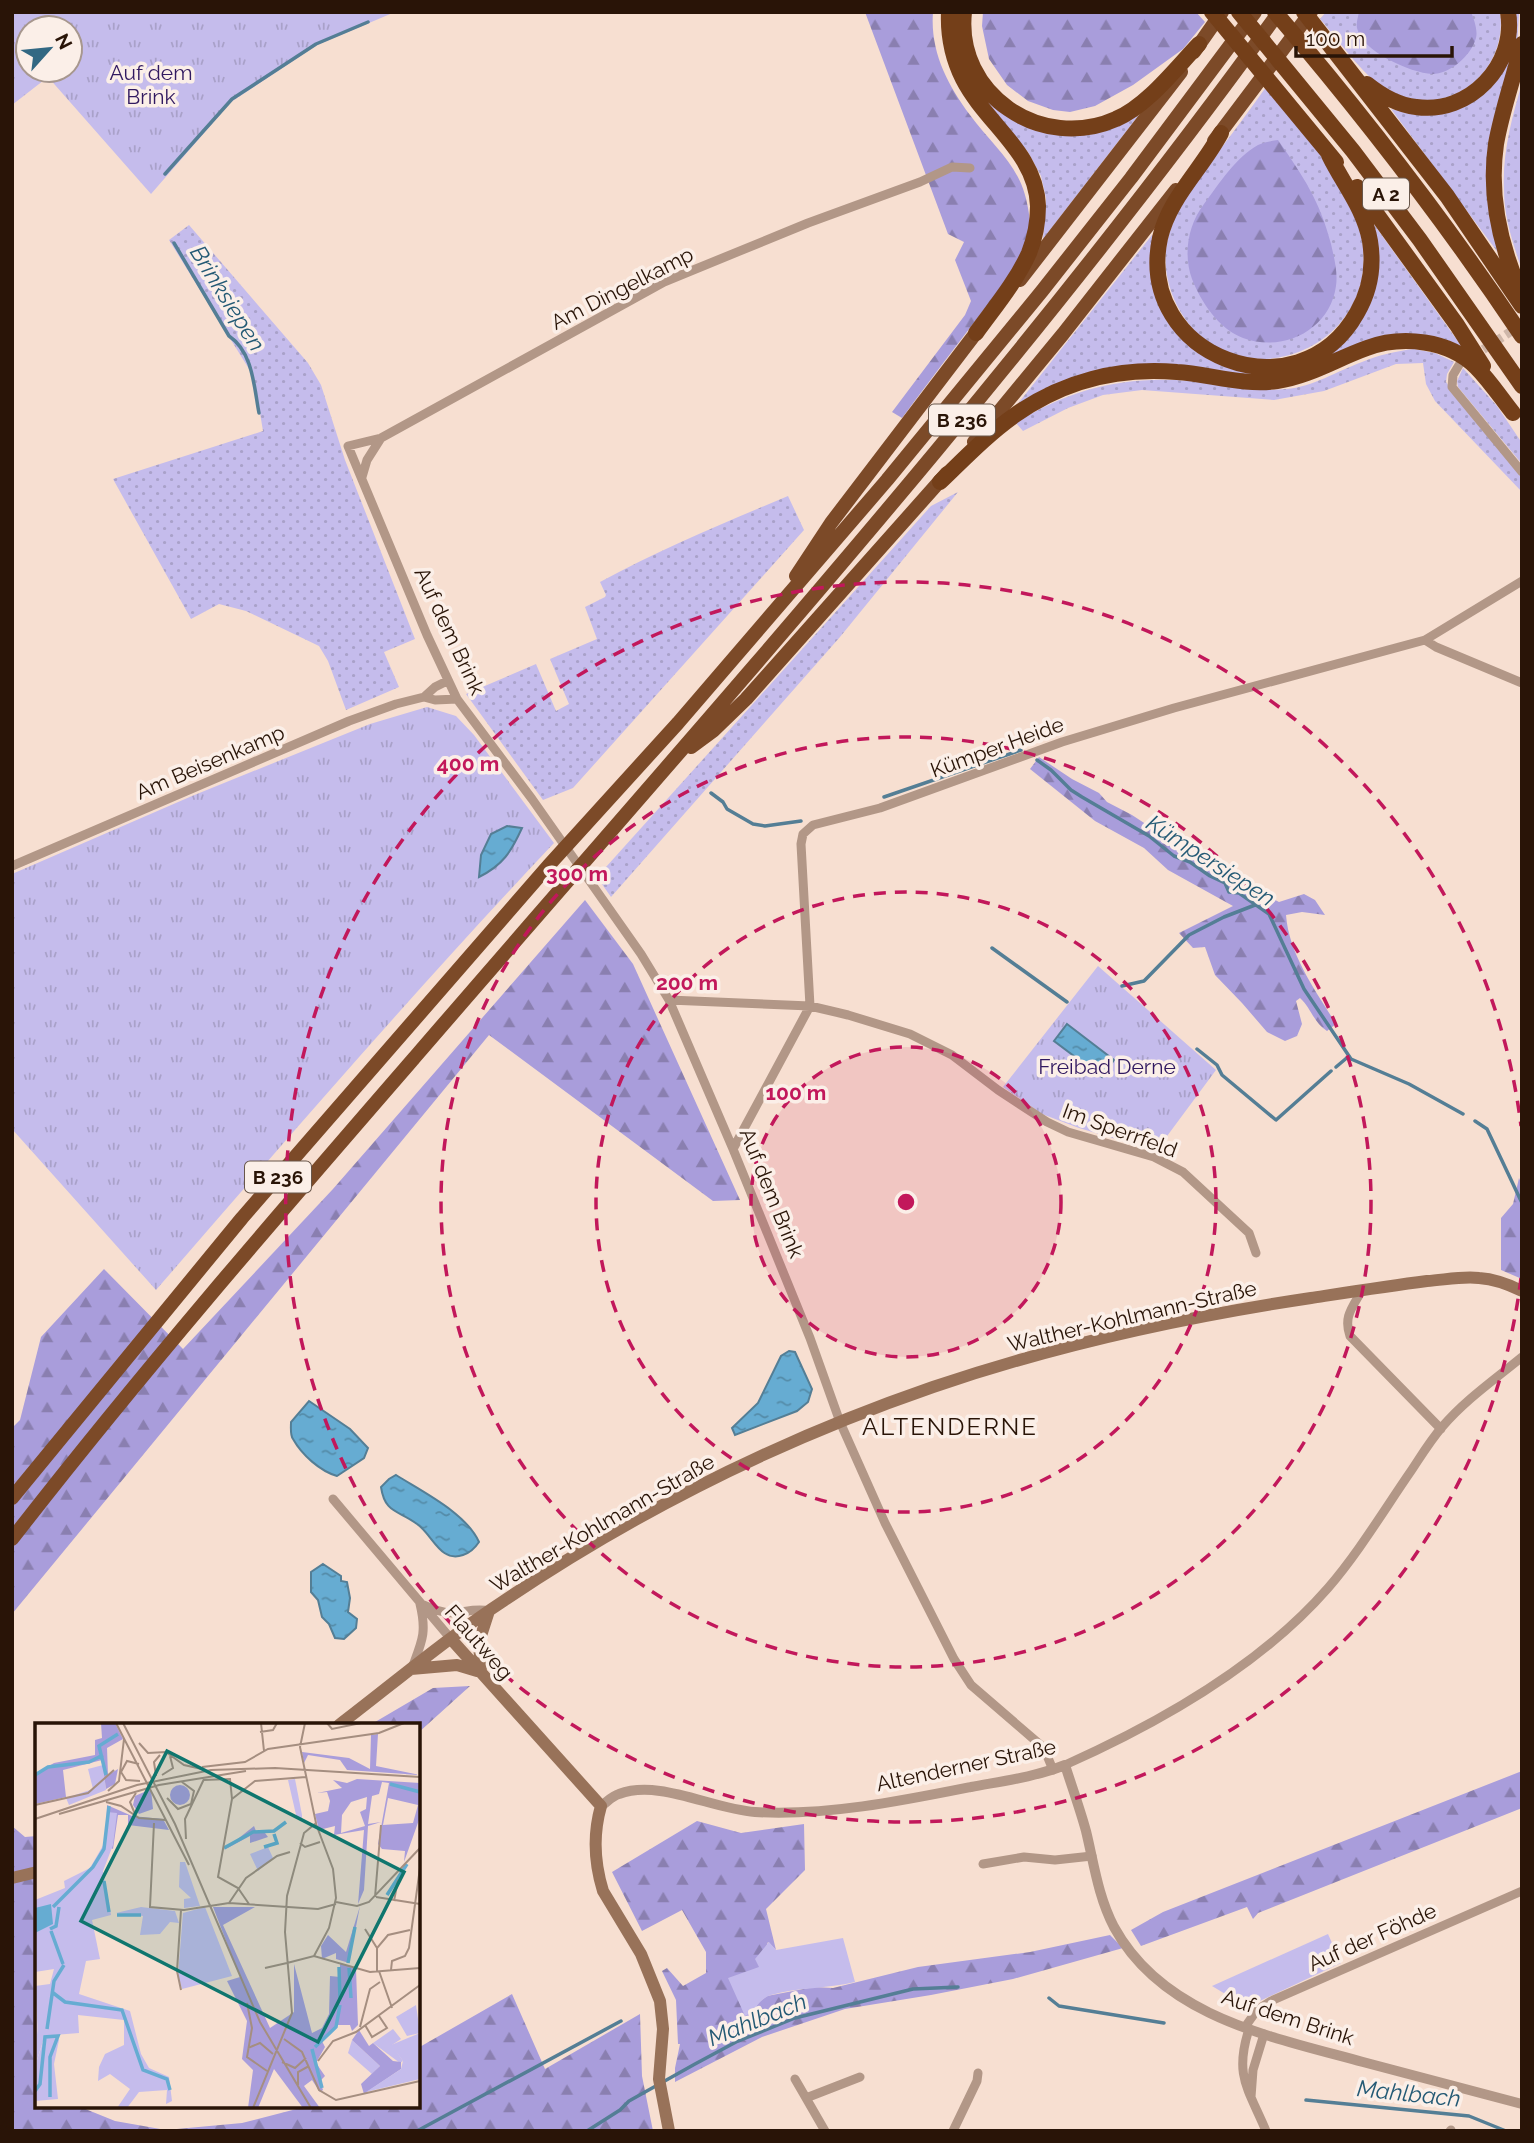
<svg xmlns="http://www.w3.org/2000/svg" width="1534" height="2143" font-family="Raleway,sans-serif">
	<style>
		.grass { fill: url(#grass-dots) }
		.forest { fill: url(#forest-firs) }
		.park { fill: url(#park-tufts); fill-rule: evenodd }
		.garden { fill: #c5bcec }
		.water { fill: url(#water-ripples); stroke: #547e95; stroke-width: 2 }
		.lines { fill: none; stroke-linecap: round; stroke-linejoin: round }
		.stream { stroke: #547e95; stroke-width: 3.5 }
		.minor-tunnel { stroke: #ceb6a9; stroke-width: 9; stroke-dasharray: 9 4.5; stroke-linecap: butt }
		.minor { stroke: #b29787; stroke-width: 9 }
		.tertiary { stroke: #b29787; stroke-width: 10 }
		.secondary { stroke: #987259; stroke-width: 12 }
		.trunk { stroke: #7c4a28; stroke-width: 14 }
		.motorway { stroke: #743f19; stroke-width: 16 }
		.ring { fill: none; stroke: #c2185b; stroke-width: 3.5; stroke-dasharray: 12 9 }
		.labels { text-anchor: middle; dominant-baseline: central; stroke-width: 7; stroke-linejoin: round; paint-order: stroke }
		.shield { fill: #fbefe8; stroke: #68564a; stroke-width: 2 }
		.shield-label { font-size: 19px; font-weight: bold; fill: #291407 }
		.park-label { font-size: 21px; fill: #311960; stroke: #fbefe8 }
		.street-label { font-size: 21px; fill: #291407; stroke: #fbefe8 }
		.water-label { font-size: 23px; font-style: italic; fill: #245a75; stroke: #fbefe8 }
		.quarter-label { font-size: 24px; letter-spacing: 2px; fill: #291407; stroke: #fbefe8 }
		.inset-river { fill: none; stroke: #66acd2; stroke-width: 3.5 }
		.inset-road { fill: none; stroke: #a58e80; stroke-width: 2 }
		.view { fill: #0f766e; fill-opacity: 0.15; stroke: #0f766e; stroke-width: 3.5 }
		.inset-edge { fill: none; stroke: #291407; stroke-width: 3.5 }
		.centre { fill: #c2185b; stroke: #fbefe8; stroke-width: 3.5 }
		.ring-label { font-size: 21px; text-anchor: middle; font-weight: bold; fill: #c2185b; stroke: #fbefe8; stroke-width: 7; stroke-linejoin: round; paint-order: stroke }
	</style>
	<defs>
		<pattern id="grass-dots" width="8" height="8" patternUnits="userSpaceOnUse" patternTransform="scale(1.75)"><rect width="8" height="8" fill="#c5bcec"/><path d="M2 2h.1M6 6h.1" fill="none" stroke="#a9a1c9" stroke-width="1.8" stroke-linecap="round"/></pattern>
		<pattern id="forest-firs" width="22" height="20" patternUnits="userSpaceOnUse" patternTransform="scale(1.75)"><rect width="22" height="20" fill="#a99ddb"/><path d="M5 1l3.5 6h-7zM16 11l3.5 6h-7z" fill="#8a7fb0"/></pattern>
		<pattern id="park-tufts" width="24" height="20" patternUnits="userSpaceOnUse" patternTransform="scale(1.75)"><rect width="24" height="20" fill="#c5bcec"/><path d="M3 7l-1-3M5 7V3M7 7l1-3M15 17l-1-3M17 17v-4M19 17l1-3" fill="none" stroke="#a9a1c9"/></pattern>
		<pattern id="water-ripples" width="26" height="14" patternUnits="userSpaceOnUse" patternTransform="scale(1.75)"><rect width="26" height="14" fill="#66acd2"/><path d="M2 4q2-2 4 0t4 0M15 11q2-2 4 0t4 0" fill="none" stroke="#548ba8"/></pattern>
	</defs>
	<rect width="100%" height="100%" fill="#f7dfd1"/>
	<path class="grass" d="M1326,12H1500C1508,68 1456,115 1401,96C1396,94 1391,93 1386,90C1360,72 1341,43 1320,19Z
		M1515,12H1519V15L1517,48L1493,134L1502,258L1391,109L1417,115L1439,114L1511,55L1516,37Z
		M963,56L1037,130L1136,115L1138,116L1043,239L1046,198L1041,176L1028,152L981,96Z
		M1522,83V270C1513,244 1504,217 1504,190C1502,154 1512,117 1522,83Z
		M1266,87C1286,112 1307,136 1326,162C1332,172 1337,184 1343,195C1348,204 1355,214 1358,223C1397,350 1224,414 1174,299C1167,282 1163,262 1167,242C1175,207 1197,179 1219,151C1235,130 1251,108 1266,87Z
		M1373,223L1462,347L1461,349L1428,337L1291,374L1256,376L1159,365L1012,411L1152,235L1154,236L1151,255L1152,277L1185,340L1204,356L1223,365L1332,352L1348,338L1365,314Z
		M189,225L308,363L321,385L345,460L415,639L384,652L399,687L346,710L328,661L319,646L246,611L219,604L191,619L113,479L263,431L254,377L169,240Z
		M1414,349L1435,353L1454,362L1447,374L1446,382L1469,414L1522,477V492L1435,401L1426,384L1423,363L1396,364L1324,391L1274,400L1142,390L1103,395L1068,408L1023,431L1016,423C1068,389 1127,375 1190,381C1222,384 1253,392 1286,389C1313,387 1337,371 1362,362C1379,355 1396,351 1414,349Z
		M1463,368L1497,406L1522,443V464L1458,387L1457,381Z
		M958,492L840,637L611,897L597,877L931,506Z
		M788,496L804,530L573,788L543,800L466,694L536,664L556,711L569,704L550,659L597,639L585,607L605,597L606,595L600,582C661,549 724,523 788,496Z"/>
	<path class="forest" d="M865,12H933C930,51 947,84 970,115C994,148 1021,165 1028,208C1030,219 1031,229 1028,240C1019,268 997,292 979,316C953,350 927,384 902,418L892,412L965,315L971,301L955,260L964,242L948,234Z
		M983,12H1196L1205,22L1183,49L1133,85L1095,106L1070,112L1053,110L1028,101L1007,85L989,59L982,26Z
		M1359,12H1471C1474,19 1478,31 1476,38C1471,56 1450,74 1432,74C1411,73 1361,51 1357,28C1356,23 1358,17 1359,12Z
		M1278,140C1303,176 1320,201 1331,244C1334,257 1338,272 1336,286C1330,330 1283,353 1243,338C1219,329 1201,302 1192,279C1183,254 1188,225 1204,204C1219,184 1236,157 1258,145C1264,142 1272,141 1278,140Z
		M1039,757L1072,779L1099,793L1107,802L1132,815L1199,859L1279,902L1304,894L1315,900L1325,915L1302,912L1286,915C1289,955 1316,991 1336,1024L1327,1031C1314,1023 1311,1008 1300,998L1296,1001L1302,1024L1297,1036L1285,1041L1267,1032L1242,1003L1215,975L1205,947L1193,948L1179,933L1233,906L1168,870L1144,848L1095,821L1030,769Z
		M585,900L633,964L740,1200L713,1201L489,1035L12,1614V1428L20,1420L41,1337L104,1269L183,1349L333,1189Z
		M1519,1178L1522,1185V1279L1501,1270V1218L1513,1204Z
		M470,1686L418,1733V1725H370L433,1688Z
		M1522,1771V1808L1258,1913L1253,1919L1247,1907L1141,1946L1131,1930L1163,1912Z
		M697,1821L741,1833L804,1824L805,1870L766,1909L776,1950L768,1942L759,1967L750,2014L759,2002L767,1996L814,1987L833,1988L918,1967L1030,1952L1110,1935L1123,1948L1013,1979L931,1995L845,2009L762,2037L675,2082V2068L680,2044H678L676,2000L662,1971L667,1968L683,1986L706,1973V1952L682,1910L642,1931L612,1872Z
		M12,1826L25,1837L37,1836V2106H78L115,2121L166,2130L242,2123L308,2106H418V2048L512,1994L545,2069L640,2014L642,2076L653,2131H12Z"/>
	<path class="park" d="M12,12H395L317,45L231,102L151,194L48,77L12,105ZM28,28H70V70H28Z
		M427,707L456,716L474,735L554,843C417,988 287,1139 156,1290L12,1129V874L192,796L370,724Z
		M1098,966L1216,1070L1156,1151L1079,1128L1042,1114L1003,1087Z"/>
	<path class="garden" d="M1328,1934L1341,1963L1247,2007L1212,1986Z
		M843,1938L855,1982C827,1989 798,1987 771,1995C758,1999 756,2012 745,2016L728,1978L759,1967L755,1959L769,1942L776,1950Z"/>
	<path class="water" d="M507,826L522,828C511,852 503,865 479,877L481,855L491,834Z
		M1067,1024L1114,1060L1102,1077L1054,1041Z
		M789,1351L795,1352L812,1389L808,1402L797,1411L735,1435L732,1428L758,1403L781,1356Z
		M309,1401L350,1429L368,1448L364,1458L337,1476C320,1471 302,1455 293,1439C290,1435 291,1428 291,1422Z
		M396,1475C423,1492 466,1513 479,1542C475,1548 470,1553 463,1555C440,1563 433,1535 417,1524C399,1510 385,1514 381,1487L389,1479Z
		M323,1564L341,1576V1581L347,1582L350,1598L348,1612L357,1619L356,1628L344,1639L335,1638L329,1624L322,1617L318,1600L311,1592V1572Z"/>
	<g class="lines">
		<path class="stream" d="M165,174L232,99L316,44L368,22
			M174,243L229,336C253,352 254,387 259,413
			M1037,760L1051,770L1071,790L1082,797L1149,836L1174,856L1190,862L1210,876L1225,883L1229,892L1239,893L1269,914L1304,989L1351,1059L1409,1084L1463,1114
			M711,793L723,802L727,809L753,824L765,826L801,821
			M884,797L1021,750
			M992,948L1067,1002
			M1122,986L1144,981L1189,935L1224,917L1255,905
			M1197,1049L1217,1065L1222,1075L1276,1120L1331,1071
			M1336,1067L1349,1056
			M1475,1121L1487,1129L1522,1203
			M1049,1998L1059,2006L1164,2023
			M1306,2100L1469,2116L1506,2131
			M417,2131L621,2021
			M587,2131L620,2110L629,2101L695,2064L736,2042L795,2018L913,1989L958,1987"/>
		<path class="minor-tunnel" d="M1472,357L1519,326"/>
		<path class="minor" d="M970,168L952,167L920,182L808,223L664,282L381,438L348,446L427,635L457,699L532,799L641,954L669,1000L733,1149L810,1338L840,1422L885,1523L954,1659L971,1685L1044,1748L1053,1770
			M1459,365L1453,375L1452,387L1522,472
			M362,477L367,460L381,438
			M1425,640L1436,647L1522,683
			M424,697L435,700L457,699
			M12,866L349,721L396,704L424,697L435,687L447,681
			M669,1000L810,1006L848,1015L910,1034L952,1055L998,1090L1047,1122L1068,1132L1154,1157L1183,1172L1249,1233L1256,1253
			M733,1149L810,1006L801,844L803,834L813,825L880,808L1062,742L1174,708L1425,640L1522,581
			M1362,1290C1353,1307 1343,1316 1350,1336L1441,1429
			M333,1499L451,1639
			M424,1605C433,1609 442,1613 453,1613C466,1612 476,1608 489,1611
			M412,1668C422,1641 427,1633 420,1604
			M1065,1765C1157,1724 1261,1665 1328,1588C1359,1552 1384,1510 1411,1471C1421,1456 1430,1441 1442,1427C1465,1400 1494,1380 1522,1357
			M983,1864L1024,1857L1055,1860L1092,1856
			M1245,2027L1257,2010L1271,2001L1522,1891
			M1249,2029C1234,2076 1248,2088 1266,2131
			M795,2079L806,2098L860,2077
			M1251,2097L1253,2070L1264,2034
			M806,2098L825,2131
			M953,2131L977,2081L978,2073
			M1450,2131L1451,2130"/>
		<path class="tertiary" d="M601,1806C607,1802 612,1796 619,1794C659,1779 712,1809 755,1812C827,1816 901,1801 971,1787C1003,1781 1035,1777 1065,1765C1072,1787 1080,1809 1086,1831C1094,1864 1098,1896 1114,1927C1163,2017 1272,2037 1363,2062C1416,2076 1469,2090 1522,2104"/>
		<path class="secondary" d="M451,1639L601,1806C593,1834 594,1862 603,1891L641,1954L660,2001L663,2029L659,2079L669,2131
			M411,1669L457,1665L477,1671
			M481,1672L479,1642L489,1611
			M339,1725C394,1683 447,1638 505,1600C637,1511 782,1439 933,1387C1056,1345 1184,1317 1311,1298C1350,1292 1388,1286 1427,1281C1444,1280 1462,1276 1479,1278C1494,1279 1508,1284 1522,1291
			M12,1878L37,1872"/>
		<path class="trunk" d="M1194,52L1222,12
			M1214,141L1311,12
			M1020,280L1181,72
			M974,442L1063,334L1176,190
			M796,576L831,523L982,325
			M691,747L714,730L746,699L947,473
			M12,1498L242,1218L549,865L678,723L887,480L1042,291L1131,178L1255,12
			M12,1539C140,1374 278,1215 415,1057C710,715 1014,379 1279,12"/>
		<path class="motorway" d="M949,12C948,35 953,59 963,79C986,124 1036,152 1038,206C1038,222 1035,238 1029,253C1016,282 994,308 976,333
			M964,12C955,95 1042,152 1116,119C1147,106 1176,68 1199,44
			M1212,12L1336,162
			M1239,12L1353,151L1420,240L1522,386
			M1275,12C1363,115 1447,224 1522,336
			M1304,12L1447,196L1522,306
			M1367,84C1382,96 1397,105 1416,107C1469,115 1517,65 1508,12
			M1221,133C1202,169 1169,198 1160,238C1135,357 1298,418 1357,313C1370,291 1374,266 1370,241C1364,208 1343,184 1329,155
			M1357,187L1457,325L1483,366
			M1518,286C1499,241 1489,192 1496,144C1502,110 1514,77 1522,44
			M940,482C964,459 988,434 1015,415C1063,381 1119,367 1177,372C1209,374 1244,386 1277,381C1310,376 1336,359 1367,348C1402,335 1449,340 1476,367C1490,381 1501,398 1513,413"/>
	</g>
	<circle cx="906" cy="1202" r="155" fill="#c2185b" fill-opacity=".12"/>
	<g class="ring">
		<circle cx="906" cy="1202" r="155"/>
		<circle cx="906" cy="1202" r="310"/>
		<circle cx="906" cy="1202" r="465"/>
		<path d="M1521 1278A620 620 0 1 1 1521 1126"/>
	</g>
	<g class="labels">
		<g class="shield">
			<rect x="1363" y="178.5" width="46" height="31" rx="5"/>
			<rect x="929" y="404.5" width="66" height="31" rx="5"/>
			<rect x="245" y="1161.5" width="66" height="31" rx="5"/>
		</g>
		<g class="shield-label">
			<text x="1386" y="194">A 2</text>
			<text x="962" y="420">B 236</text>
			<text x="278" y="1177">B 236</text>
		</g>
		<g class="park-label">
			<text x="151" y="72">Auf dem<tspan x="151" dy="24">Brink</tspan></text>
			<text x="1107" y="1066">Freibad Derne</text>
		</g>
		<g class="street-label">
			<text transform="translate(622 288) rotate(-27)">Am Dingelkamp</text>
			<text transform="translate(450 631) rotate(65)">Auf dem Brink</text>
			<text transform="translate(997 747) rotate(-20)">Kümper Heide</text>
			<text transform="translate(210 762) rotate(-23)">Am Beisenkamp</text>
			<text transform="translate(1120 1130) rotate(20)">Im Sperrfeld</text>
			<text transform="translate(772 1193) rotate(68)">Auf dem Brink</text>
			<text transform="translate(1132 1316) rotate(-13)">Walther-Kohlmann-Straße</text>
			<text transform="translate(602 1523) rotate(-30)">Walther-Kohlmann-Straße</text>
			<text transform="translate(479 1642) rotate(49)">Flautweg</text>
			<text transform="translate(966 1765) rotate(-12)">Altenderner Straße</text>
			<text transform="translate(1372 1937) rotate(-24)">Auf der Föhde</text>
			<text transform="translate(1288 2017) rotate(18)">Auf dem Brink</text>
		</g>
		<g class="water-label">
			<text transform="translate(228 298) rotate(58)">Brinksiepen</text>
			<text transform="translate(1211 860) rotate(33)">Kümpersiepen</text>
			<text transform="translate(757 2019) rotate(-22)">Mahlbach</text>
			<text transform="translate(1409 2093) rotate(6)">Mahlbach</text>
		</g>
		<g class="quarter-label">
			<text x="950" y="1426">ALTENDERNE</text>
		</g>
	</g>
	<g transform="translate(35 1723)">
		<rect width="385" height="385" fill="#f7dfd1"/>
		<path d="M68,42L71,67L34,82L31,75L58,66L53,46ZM145,139H150L165,183L149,185V176L156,175L144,164ZM106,184L140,188L144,200L135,199L125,211L105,212L108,193L81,190ZM381,282L385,310L372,313L361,294ZM358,306L366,316L357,322L368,338L365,340L338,320ZM317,317L345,343L337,351L313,330Z" fill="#c5bcec"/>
		<path d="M66,0H80L88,16L72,25L73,52L83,46L80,61L71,66L67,37L28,47L31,74L0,81V51L19,40L60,32V17L67,15ZM343,11L341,43L385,52L312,47L305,37L273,32L269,40L267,29L314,35L335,46L336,12ZM322,56L385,60V94L369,139L370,128L347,126L343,121L354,60L347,59L344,71L337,73L333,101L346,99L333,103L329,167L323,181L329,107L299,112L300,103L284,107L280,91L293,88L295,78L292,69L282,70L307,65L298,57L312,60ZM332,74L331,86L325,89L330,103L306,110L307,92L316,79ZM353,75L383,82L378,100L348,102ZM135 72a10 10 0 1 1 20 0a10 10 0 1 1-20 0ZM116,66L118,86L104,91L98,82L100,73ZM72,82L97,93L128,96L134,107L93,102V92H83L78,126L71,123ZM219,103L221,108H234L230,110L233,114L215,120V113L189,127ZM325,183L314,240L301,236V230L287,236L286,223L293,212L311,229ZM178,184H220L188,202L235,305L259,289V241L277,310L287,305L294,291L295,253L305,254V240L321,246L323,302L317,308L315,302H302L287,318L290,324L281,340L290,353L285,358L288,367L285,369L277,357L269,363L285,385H268L239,346L223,385H213L218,347L207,336L212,298L192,258L205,254ZM324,307L334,323L338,320L358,338L366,339V346L329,371L326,361L345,343L317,317Z" fill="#a99ddb" fill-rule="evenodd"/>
		<path d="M0,281L3,312H10L0,343Z" fill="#c5bcec"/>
		<path d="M72,89L82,90L78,122L68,148L76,192L57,197L65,236L51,238L44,271L95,288L106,331L114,345L134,354L137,378L131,381L132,367L104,369L92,385H82L95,366L75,351L63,358L64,344L70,331L89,322V297L43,292L44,310L19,312L24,317L19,341L23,376L0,378V343L10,313L3,312L0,263L15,261L19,246L0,249V177L30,165L29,158L55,145L70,119ZM233,124L238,135L223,148L215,131ZM170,184L197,253L147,266L143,252L148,190ZM385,310V356L331,369L366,346L368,338L356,322Z" fill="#c5bcec"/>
		<path d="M260,56L267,92V96H262L253,57Z" fill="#c5bcec"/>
		<path d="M16,181L18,201L0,210V185Z" fill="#66acd2"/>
		<path class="inset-river" d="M0,52L13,44L54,39L68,32M71,52L64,23L83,11M355,61L385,69M229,124L242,120L239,111M189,125L218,109L239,108L251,99M69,158L74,189M352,172L372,141M18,184L58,144L69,126L74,83M82,192H106M15,206L21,203L24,184M16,208L28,241M313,240L320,204M304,244L305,276M314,245L316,275M17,269L30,279L87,287L108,347L132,356L135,367M12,306L19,258L29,242M280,324L301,304L305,282M277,326L287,365M0,368L5,361L10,314L23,313L15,334V374"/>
		<path class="inset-road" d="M81,0L154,142M88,0L140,101L225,299L276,385M226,0L229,28M292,0L297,6L326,0M225,9L238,7L242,0M104,20L113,30L131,29L149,42L167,46M104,41L92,38L86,49L91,57L105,58M167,44L210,39L233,26L344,10L369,0M127,52L138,45L135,33M121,53L119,39L125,32M168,57L195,56L197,76L183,154L203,165L214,181M73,68L84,58L89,16M132,75L143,86L156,81L159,68L147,59M197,76L220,58L271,54M71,79L86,83L104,95L131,97M0,82L53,70L79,47M24,91L124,62L211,48M100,91L95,79L101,70M0,96L102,62L176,47L240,45L385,54M119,100L115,184L149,187L194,180L283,186L301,181M151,116L150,96L169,56M265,120L270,124L285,119M340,174L346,102M341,174L385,181M359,178L363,157M301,179L322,183L334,179L385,125M194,180L211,155L242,133L255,129M330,206L342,225M279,233L294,205L301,175L298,146L281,101M252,240L279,233L335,249L385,245M230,245L252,240M356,247L357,238L370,233L374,225L385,145M344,248L357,285M342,249V225L353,212L375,207M146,267L142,248L146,187M212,280L217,305L212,334L232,348M330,302L337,314L352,305L344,293M325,304L335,266L345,259M249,316L267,329L284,367L301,377L385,358M213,325L225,320L238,331M283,338L298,318L321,309L385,262M247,339L260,345L271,335M263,362V349L274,343M218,385L257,290L250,209L252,173L269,110L281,100L265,24L270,0"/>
		<path class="view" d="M132,28L369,149L283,319L46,198Z"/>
		<rect width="385" height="385" class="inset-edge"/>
	</g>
	<circle cx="906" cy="1202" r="10" class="centre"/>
	<g class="ring-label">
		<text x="468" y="771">400 m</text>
		<text x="577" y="881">300 m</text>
		<text x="687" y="990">200 m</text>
		<text x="796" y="1100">100 m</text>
	</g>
	<rect width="1534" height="2143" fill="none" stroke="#291407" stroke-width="28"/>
	<g transform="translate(49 49) rotate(63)"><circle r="33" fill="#fbefe8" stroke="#a7978e" stroke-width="2"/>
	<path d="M0-5L12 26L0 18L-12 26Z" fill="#326883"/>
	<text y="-10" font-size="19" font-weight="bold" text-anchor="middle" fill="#291407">N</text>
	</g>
	<path d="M1296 46v10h156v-10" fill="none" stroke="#291407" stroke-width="3.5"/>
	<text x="1306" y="46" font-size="21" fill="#291407" stroke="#fbefe8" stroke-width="5" paint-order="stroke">100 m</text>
</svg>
